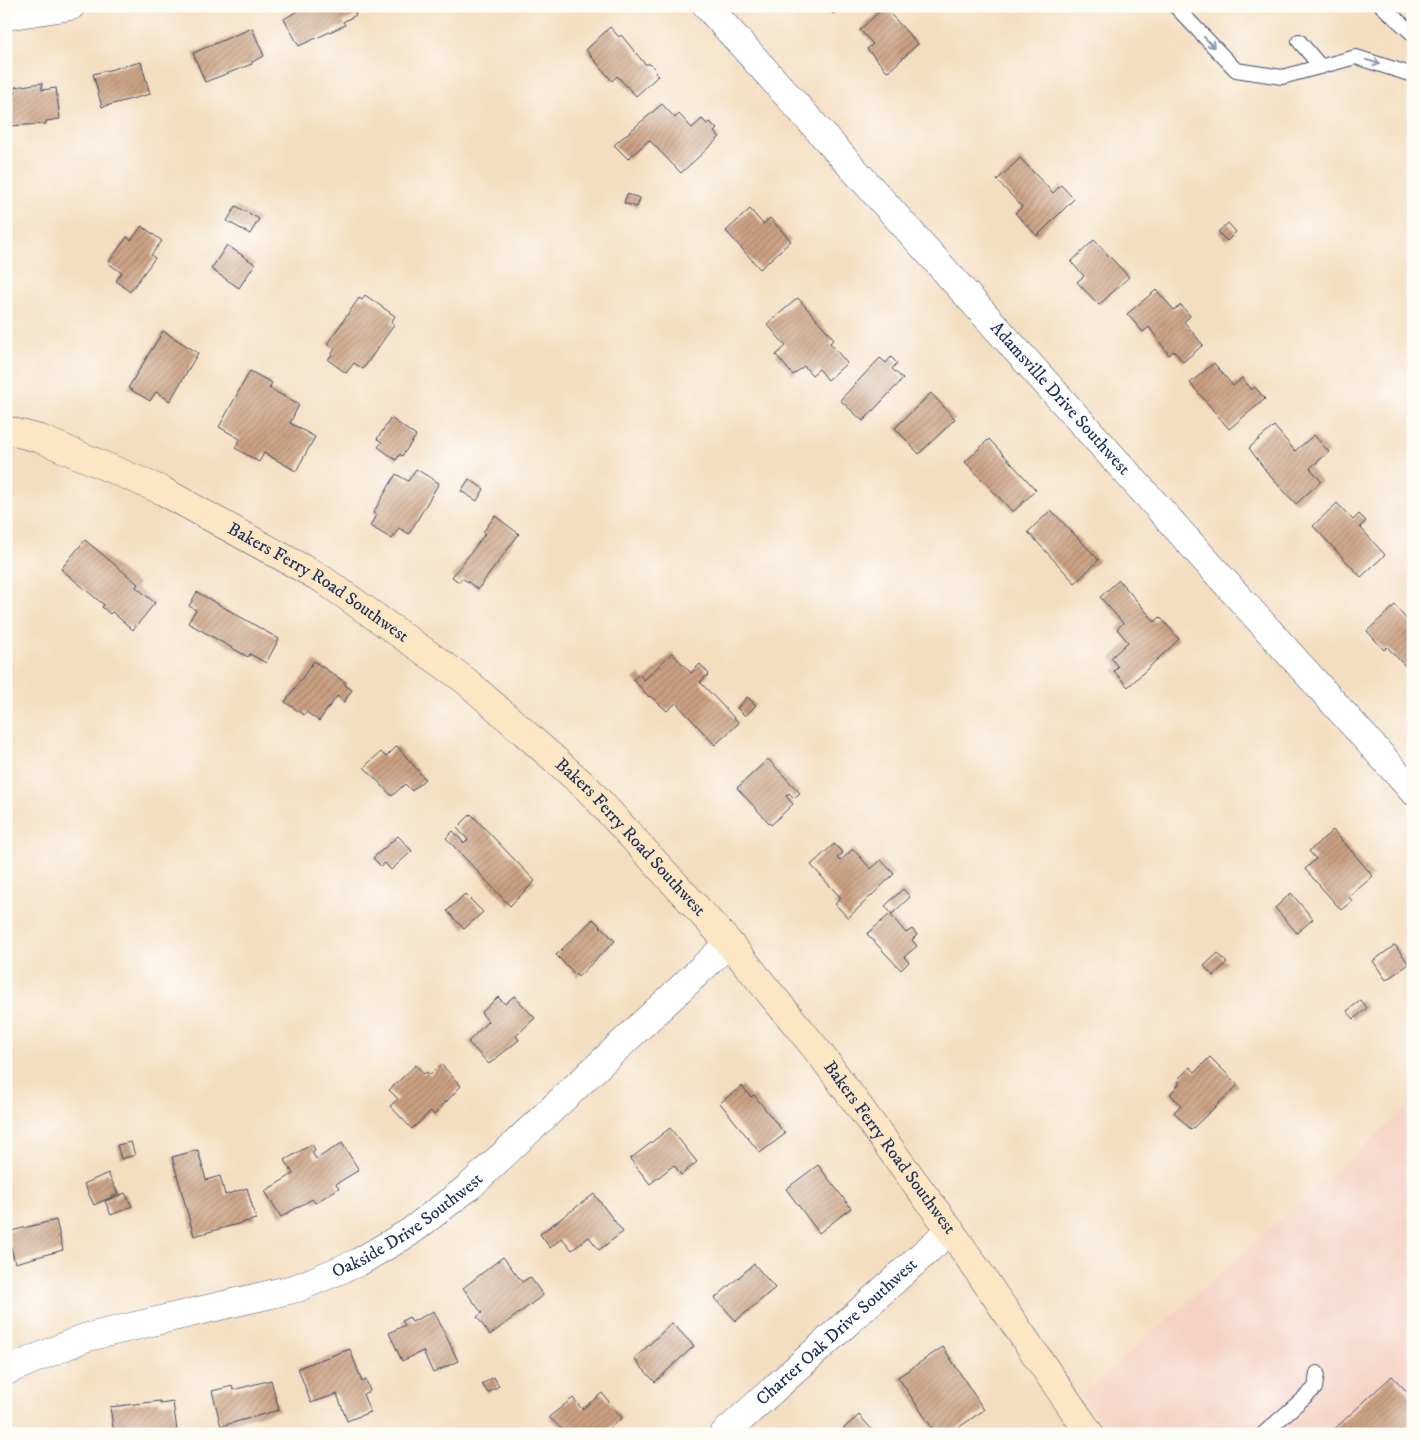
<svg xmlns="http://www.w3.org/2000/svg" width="1419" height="1440" font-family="'IM FELL DW Pica',serif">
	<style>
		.built { fill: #f5d2c3 }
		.building { fill: url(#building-hatch) }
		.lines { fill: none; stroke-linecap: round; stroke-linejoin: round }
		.lane-casing { stroke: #3c496d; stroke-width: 16 }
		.street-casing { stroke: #3c496d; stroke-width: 29 }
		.secondary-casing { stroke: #3c496d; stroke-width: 29 }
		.lane { stroke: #fff; stroke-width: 14 }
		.street { stroke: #fff; stroke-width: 28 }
		.secondary { stroke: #fce6c4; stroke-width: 28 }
		.oneway { stroke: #8d97ae }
		.labels { text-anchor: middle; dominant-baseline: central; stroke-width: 4; stroke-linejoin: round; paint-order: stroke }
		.street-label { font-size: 18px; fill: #1b2f5e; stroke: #fdfcf7 }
	</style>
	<defs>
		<pattern id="building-hatch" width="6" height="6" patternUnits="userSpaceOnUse" patternTransform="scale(1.25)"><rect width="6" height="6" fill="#cba081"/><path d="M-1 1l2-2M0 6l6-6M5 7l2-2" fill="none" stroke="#a4836d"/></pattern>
	</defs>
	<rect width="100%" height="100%" fill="#fdfcf7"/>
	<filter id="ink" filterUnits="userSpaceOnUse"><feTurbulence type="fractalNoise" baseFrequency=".02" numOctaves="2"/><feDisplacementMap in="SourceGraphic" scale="10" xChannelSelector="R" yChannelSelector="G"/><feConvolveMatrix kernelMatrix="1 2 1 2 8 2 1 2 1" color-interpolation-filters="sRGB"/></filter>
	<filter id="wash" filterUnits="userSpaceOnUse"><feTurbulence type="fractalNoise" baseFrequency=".0096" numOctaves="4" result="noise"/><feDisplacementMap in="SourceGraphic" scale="20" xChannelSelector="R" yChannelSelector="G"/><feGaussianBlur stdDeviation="1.12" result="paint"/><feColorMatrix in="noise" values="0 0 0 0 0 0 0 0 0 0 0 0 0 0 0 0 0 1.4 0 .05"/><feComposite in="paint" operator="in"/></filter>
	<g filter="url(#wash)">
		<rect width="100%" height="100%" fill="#f4dec0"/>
		<path class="built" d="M1413,1103V1434H1107L1082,1395Z"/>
		<g id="blocks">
			<path class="building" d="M305,6H351L356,15L343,22L345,25L299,46L284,19Z
				M825,6H842L833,14Z
				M884,7L918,44L888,72L867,49L873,44L860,30Z
				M610,27L619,37L621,35L645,64H650L657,71L655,73L658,76L636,96L617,76L612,81L586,50Z
				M252,28L264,56L252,62V64L205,82L193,53Z
				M141,62L150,94L102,107L93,74Z
				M42,83V90L56,88L60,119L46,121V124L6,126V94L16,93L15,87Z
				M662,104L675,118L679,114L692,128L702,119L707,124L710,122L717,129L714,132L720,137L681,173L649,140L628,159L614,145Z
				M1020,158L1053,193L1061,185L1074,199L1037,236L1015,213L1022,207L997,180Z
				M627,194L640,198L637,207L624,203Z
				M236,206L259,219L250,234L227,221Z
				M750,209L763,224L770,218L791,241L760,269L726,231Z
				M1228,223L1236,232L1227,241L1218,232Z
				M142,226L162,241L151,255L155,258L130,292L116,281L122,273L108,263L127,237L131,240Z
				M1094,240L1129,277L1099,305L1077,282L1084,276L1071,262Z
				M227,245L255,264L239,288L211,269Z
				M1156,290L1174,310L1181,305L1190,316L1184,322L1203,345L1183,362L1174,351L1169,355L1149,327L1143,332L1127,314Z
				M365,295L395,316L391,323L394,325L363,369L354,363L346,373L328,360L335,349L327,344L359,298L362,300Z
				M798,298L834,339L830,343L847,363L828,380L819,369L812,375L804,366L793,375L776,355L786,346L767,324Z
				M163,331L198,353L170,401L156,392L150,401L128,388Z
				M891,357L897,363L892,369L903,379L863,421L840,400L880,358L886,363Z
				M1214,363L1233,386L1242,378L1252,390L1255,387L1265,399L1229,429L1190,383Z
				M250,371L272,383L269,388L299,405L290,423L315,437L296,471L264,453L259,462L235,448L240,439L219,427Z
				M931,393L955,419L919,454L895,428Z
				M391,418L416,436L402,456L400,454L396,460L378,447L382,442L377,439Z
				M1274,426L1295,451L1314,435L1329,452L1310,468L1321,481L1296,504L1269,475L1249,448Z
				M989,439L1036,490L1013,512L965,462Z
				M416,469L439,483L409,534L399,528L392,539L370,526L376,515L373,513L396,474L408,481Z
				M469,479L484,489L477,501L461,491Z
				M1337,503L1353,520L1359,514L1366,521L1360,527L1385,555L1361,577L1313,526Z
				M1051,510L1099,560L1075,583L1028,532Z
				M495,516L519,534L478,589L462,578L459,582L452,577L485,534L483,532Z
				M85,540L138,584L136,587L155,603L133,630L112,612L110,614L102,607L104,605L61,569Z
				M1119,580L1155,622L1160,617L1179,639L1128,687L1114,671L1118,667L1111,658L1128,642L1117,629L1123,623L1100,597Z
				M197,592L279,639L266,663L250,654L248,657L188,623L196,610L189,606Z
				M1395,605L1413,628V664L1408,669L1387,647L1384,650L1367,631Z
				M672,653L691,673L700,664L709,674L700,682L739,723L715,745L676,703L667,711L650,696L649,697L633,679L639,674L644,680Z
				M314,661L346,683L345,685L352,690L344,702L337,696L319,721L306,712L304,715L285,702Z
				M747,697L756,705L745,716L737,708Z
				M397,746L425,779L412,791L405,784L392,796L364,767L381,752L386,757Z
				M768,759L800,793L794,798L789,793L786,796L793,804L771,825L737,788Z
				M471,814L535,881L510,906L446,838L453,831L464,843L468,840L457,828Z
				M1333,830L1373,876L1349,897L1352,901L1341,910L1305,869L1316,859L1309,851Z
				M398,836L412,851L391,870L385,863L381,866L373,858Z
				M834,844L843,853L837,858L840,861L853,849L871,869L881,860L894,874L848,918L835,904L841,898L811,865Z
				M903,889L910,897L892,914L885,906Z
				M1291,893L1313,919L1297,933L1275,908Z
				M465,894L483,912L464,929L447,911Z
				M890,914L906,933L912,929L917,935L912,940L917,946L904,957L909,962L901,970L867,934Z
				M593,919L615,941L578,977L556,955Z
				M1395,945L1409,964L1386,980L1373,961Z
				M1218,953L1227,963L1213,976L1204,966Z
				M514,996L535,1018L516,1036L519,1040L489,1064L468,1042L488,1021L481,1013L498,997L505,1004Z
				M1361,1000L1367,1008L1354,1019L1347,1011Z
				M1210,1057L1238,1085L1191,1130L1174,1112L1181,1105L1170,1094L1180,1083L1177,1080L1190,1067L1195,1072Z
				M441,1064L461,1086L434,1115L431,1111L412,1129L390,1106L398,1099L389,1090L416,1065L424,1074L427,1072L430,1075Z
				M742,1086L751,1097L754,1095L785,1134L760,1153L720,1103Z
				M670,1128L697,1162L681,1175L674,1165L650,1184L630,1159Z
				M131,1142L135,1155L121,1159L117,1145Z
				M342,1143L359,1170L336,1184L339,1188L315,1203L312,1199L281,1217L265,1191L293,1174L285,1160L312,1144L315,1150L312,1152L316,1159Z
				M198,1150L206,1180L220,1176L225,1195L247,1188L256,1219L194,1236L172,1157Z
				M818,1165L851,1208L819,1233L786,1189Z
				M108,1173L118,1194L94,1205L84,1184Z
				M125,1193L132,1206L111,1215L105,1201Z
				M594,1194L623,1232L599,1250L589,1237L572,1250L562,1238L550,1248L540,1234Z
				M56,1220L63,1250L15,1263L7,1232Z
				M503,1257L522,1282L530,1277L543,1295L490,1335L477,1317L482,1313L463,1288Z
				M754,1264L775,1288L736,1321L715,1298Z
				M434,1311L458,1361L433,1373L423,1351L402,1361L389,1333L405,1325L402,1321L409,1317L412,1322Z
				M672,1323L694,1346L655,1382L634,1359Z
				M943,1347L984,1410L949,1434H936L898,1377Z
				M350,1349L362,1382L366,1380L370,1391L363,1394L370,1412L347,1421L337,1394L311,1403L298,1368Z
				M1392,1376L1413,1398V1434H1329Z
				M494,1377L499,1386L488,1393L482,1384Z
				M271,1380L279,1410L221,1426L212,1391L232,1386L233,1390Z
				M602,1393L622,1418L602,1434H567L549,1417L573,1398L582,1409Z
				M160,1401V1404L173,1402L177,1430L148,1434H114L110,1407Z
				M859,1415L876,1434H837Z"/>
		</g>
	</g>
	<g filter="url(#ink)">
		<use href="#blocks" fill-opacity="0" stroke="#3c496d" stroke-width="1"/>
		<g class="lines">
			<defs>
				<path id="lane" d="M1175,6L1236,70L1282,77L1356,57L1413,75
					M1382,6L1413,34
					M1299,41L1321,67
					M1263,1434L1315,1388L1317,1373"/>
				<g id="street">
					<path id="s1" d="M707,6L1413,791"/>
					<path d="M6,16L71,6"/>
					<path id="s2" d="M6,1371L84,1338L297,1288L359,1262L410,1232L470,1186L729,943"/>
					<path id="s3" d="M724,1434L950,1230"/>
				</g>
				<g id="secondary">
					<path id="s4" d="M6,430L41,439L161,490L322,579L465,680L588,789L729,943L821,1055L950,1230L1090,1434"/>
				</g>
			</defs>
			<use href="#lane" class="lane-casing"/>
			<use href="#street" class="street-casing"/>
			<use href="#secondary" class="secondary-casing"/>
			<use href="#lane" class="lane"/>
			<use href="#street" class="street"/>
			<use href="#secondary" class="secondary"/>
		</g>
		<defs><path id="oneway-shaft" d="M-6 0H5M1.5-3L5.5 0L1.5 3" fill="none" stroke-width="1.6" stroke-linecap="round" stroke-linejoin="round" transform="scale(1.25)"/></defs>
		<g class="oneway">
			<use href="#oneway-shaft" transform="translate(1209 42) rotate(46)"/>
			<use href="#oneway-shaft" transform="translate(1373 62) rotate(17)"/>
		</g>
	</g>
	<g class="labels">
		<g class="street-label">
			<text stroke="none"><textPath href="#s1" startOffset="528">Adamsville Drive Southwest</textPath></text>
			<text stroke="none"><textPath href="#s4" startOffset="349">Bakers Ferry Road Southwest</textPath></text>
			<text stroke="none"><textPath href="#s4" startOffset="754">Bakers Ferry Road Southwest</textPath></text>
			<text stroke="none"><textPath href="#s4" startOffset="1159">Bakers Ferry Road Southwest</textPath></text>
			<text stroke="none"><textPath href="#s2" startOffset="431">Oakside Drive Southwest</textPath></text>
			<text stroke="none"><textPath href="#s3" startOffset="152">Charter Oak Drive Southwest</textPath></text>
		</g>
	</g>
	<rect width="1419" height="1440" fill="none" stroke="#fdfcf7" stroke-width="25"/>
</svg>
